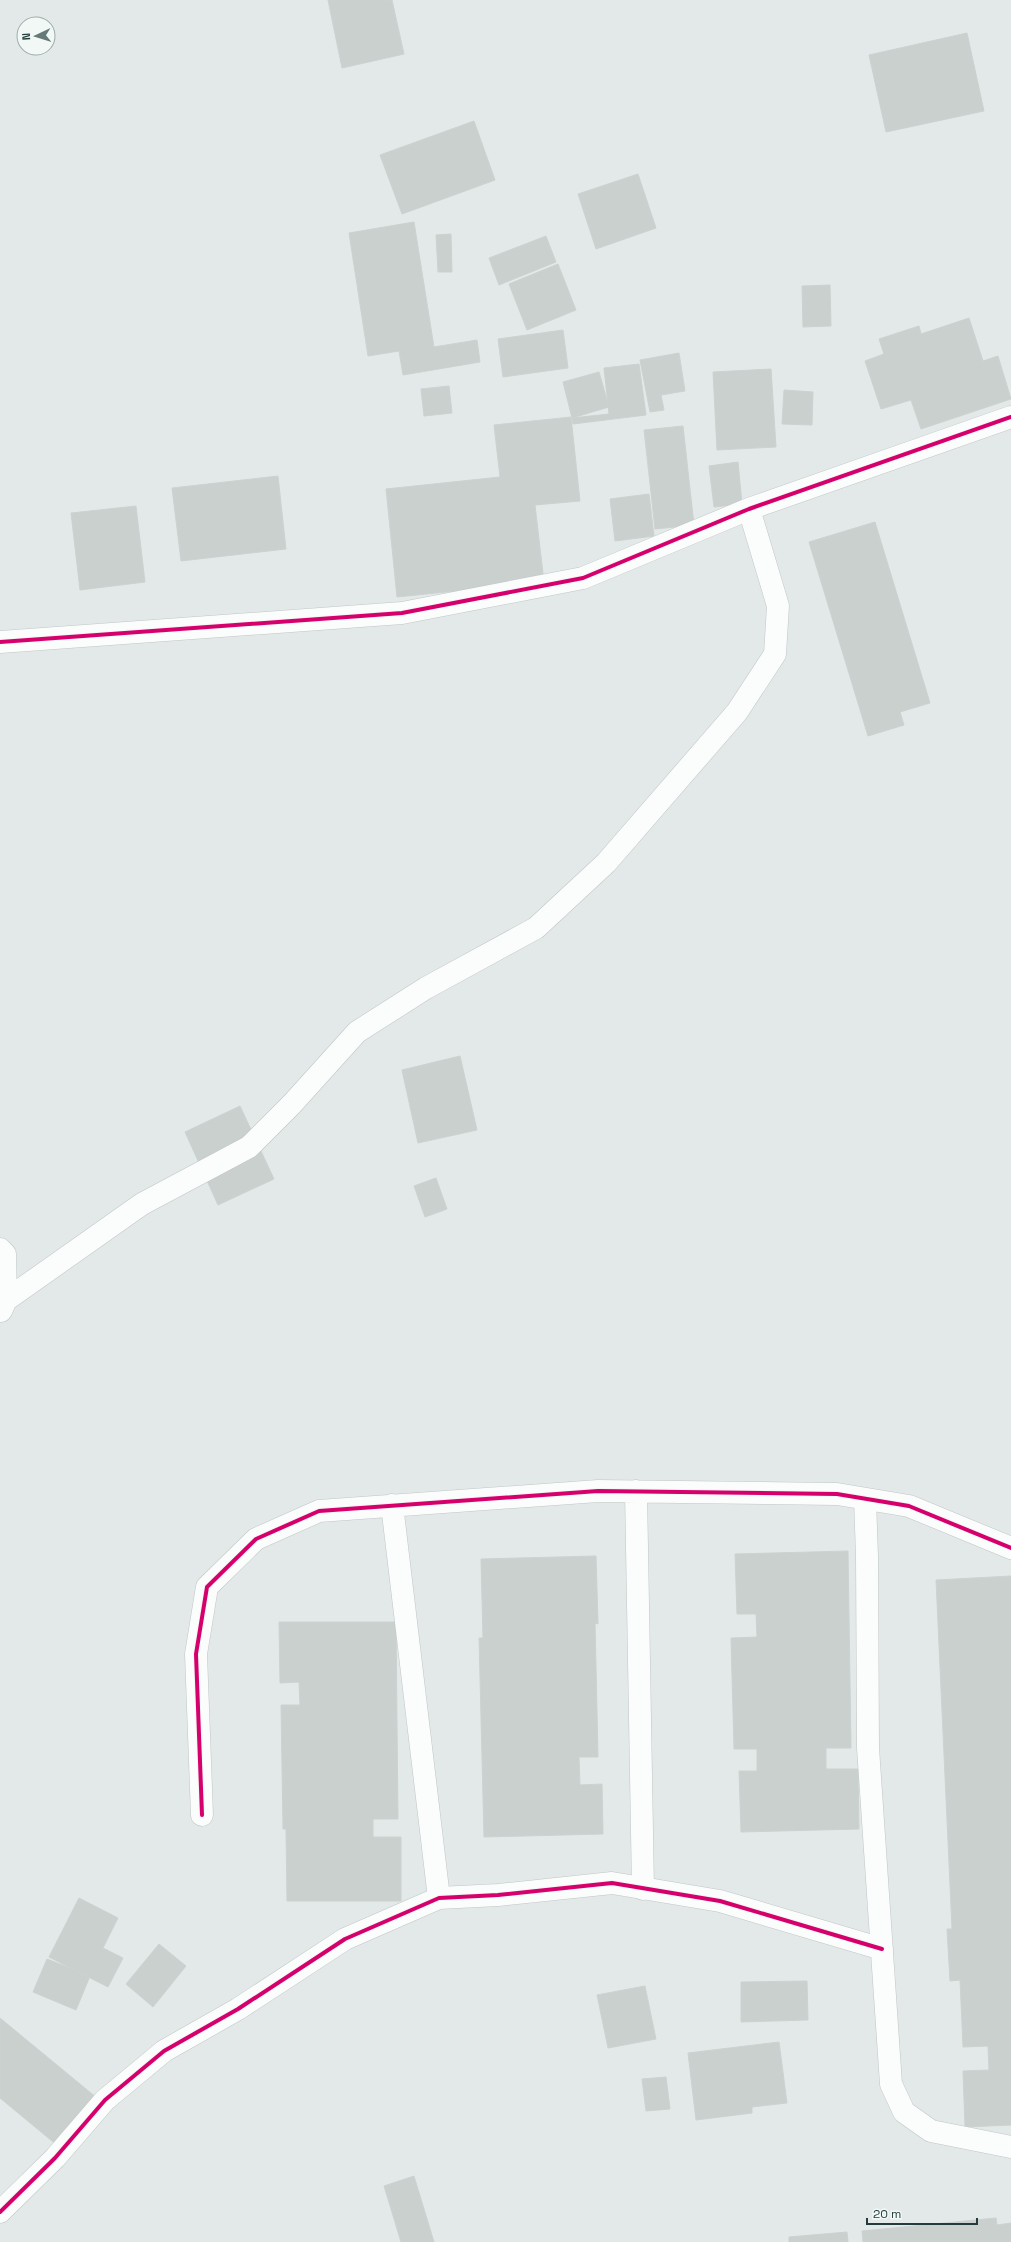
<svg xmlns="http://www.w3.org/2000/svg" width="1011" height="2242" font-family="'Space Grotesk',sans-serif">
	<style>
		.building { fill: #cad0ce; stroke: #ccd2d1 }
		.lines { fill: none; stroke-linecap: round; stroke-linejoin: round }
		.minor-casing { stroke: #c0c6c5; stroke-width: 23 }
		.minor { stroke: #fbfcfc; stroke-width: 22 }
		.cycleway-casing { stroke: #f1f8f6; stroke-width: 6 }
		.cycleway { stroke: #d6006c; stroke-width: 4 }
	</style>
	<rect width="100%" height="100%" fill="#e3e9e8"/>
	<path class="building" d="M328,0H392L404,54L342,68Z
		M967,33L984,111L886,132L869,55Z
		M474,121L495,180L402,214L380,155Z
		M638,174L656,228L596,249L578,194Z
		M414,222L434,347L477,340L480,362L403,375L399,351L368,356L349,233Z
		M451,234L452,272H438L436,235Z
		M546,236L556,262L499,285L489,258Z
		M558,264L576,310L527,330L509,284Z
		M830,285L831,326L803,327L802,286Z
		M969,318L983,361L998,356L1011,399L921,429L911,400L881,409L865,361L884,354L879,339L919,326L921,334Z
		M563,330L568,368L503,377L498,339Z
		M679,353L685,391L661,395L664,410L650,412L640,360Z
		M639,364L646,415L573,424L572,418L609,414L604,368Z
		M771,369L776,447L717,450L713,372Z
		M599,372L609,407L572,418L563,382Z
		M449,386L452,413L424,416L421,389Z
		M784,390L813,392L812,425L782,424Z
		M571,417L580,501L535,505L544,582L397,597L386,489L500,477L494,425Z
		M683,426L694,525L655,529L644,430Z
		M738,462L742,504L714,507L709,466Z
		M278,476L286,549L181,561L172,488Z
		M649,494L654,536L615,541L610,499Z
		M136,506L145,582L80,590L71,513Z
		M875,522L930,703L900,712L904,725L868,736L809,542Z
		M460,1056L477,1130L418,1143L402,1070Z
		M240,1106L274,1179L218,1205L185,1132Z
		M436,1178L447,1209L425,1217L414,1186Z
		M848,1551L851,1748H826V1769H858L859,1829L741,1832L739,1771H757V1749H734L731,1638L757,1637L756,1614H737L735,1554Z
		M596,1556L598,1624L595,1623L598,1757H579L580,1785L602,1784L603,1834L484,1837L479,1638H483L481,1559Z
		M1011,1576V2125L965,2127L963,2071L989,2070L988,2046L963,2047L960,1980L950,1981L947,1929H952L936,1580Z
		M279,1622H396L398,1819H373V1837H401V1901H287L286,1829H283L281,1705H300L299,1682L280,1683Z
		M79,1898L118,1918L103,1948L123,1958L108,1987L49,1957Z
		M159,1944L186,1966L153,2007L126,1984Z
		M47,1959L90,1976L76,2010L33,1992Z
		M807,1981L808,2020L741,2022V1982Z
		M645,1986L656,2039L608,2048L597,1995Z
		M0,2018L97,2098L58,2146L0,2098Z
		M779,2042L787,2103L752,2107V2113L696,2120L688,2053Z
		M666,2077L670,2109L646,2111L642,2079Z
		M414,2176L434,2242H401L384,2186Z
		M996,2218L997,2225L1011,2223V2242H863L862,2231Z
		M847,2232L848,2242H789V2237Z"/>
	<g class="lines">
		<defs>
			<path id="minor" d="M0,642L402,613L583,578L749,509L1011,417
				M0,1249L5,1254L6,1300L1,1311
				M6,1300L142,1204L249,1147L292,1104L357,1032L426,988L536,928L606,863L737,712L775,654L778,606L749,509
				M636,1491L643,1889
				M865,1499L867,1556L868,1748L891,2084L904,2112L931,2131L1011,2147
				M392,1505L439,1898
				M202,1815L196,1654L207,1587L256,1539L319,1511L598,1491L837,1494L909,1506L1011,1548
				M0,2212L55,2158L105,2100L164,2051L238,2009L345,1939L439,1898L498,1895L612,1883L720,1901L882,1949"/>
		</defs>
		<use href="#minor" class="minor-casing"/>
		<use href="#minor" class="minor"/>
		<defs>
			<path id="cycleway" d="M0,642L402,613L583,578L749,509L1011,417
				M202,1815L196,1654L207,1587L256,1539L319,1511L598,1491L837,1494L909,1506L1011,1548
				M0,2212L55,2158L105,2100L164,2051L238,2009L345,1939L439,1898L498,1895L612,1883L720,1901L882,1949"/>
		</defs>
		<use href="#cycleway" class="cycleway-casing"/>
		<use href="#cycleway" class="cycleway"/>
	</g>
	<g transform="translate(36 36) rotate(266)"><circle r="19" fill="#f1f8f6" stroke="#9eadab"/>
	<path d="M0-3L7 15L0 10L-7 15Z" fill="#657977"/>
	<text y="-6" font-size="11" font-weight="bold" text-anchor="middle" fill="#213c3a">N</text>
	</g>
	<path d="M867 2218v6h110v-6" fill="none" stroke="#213c3a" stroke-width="2"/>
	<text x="873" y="2218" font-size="12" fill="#213c3a" stroke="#f1f8f6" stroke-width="3" paint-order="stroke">20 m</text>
</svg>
